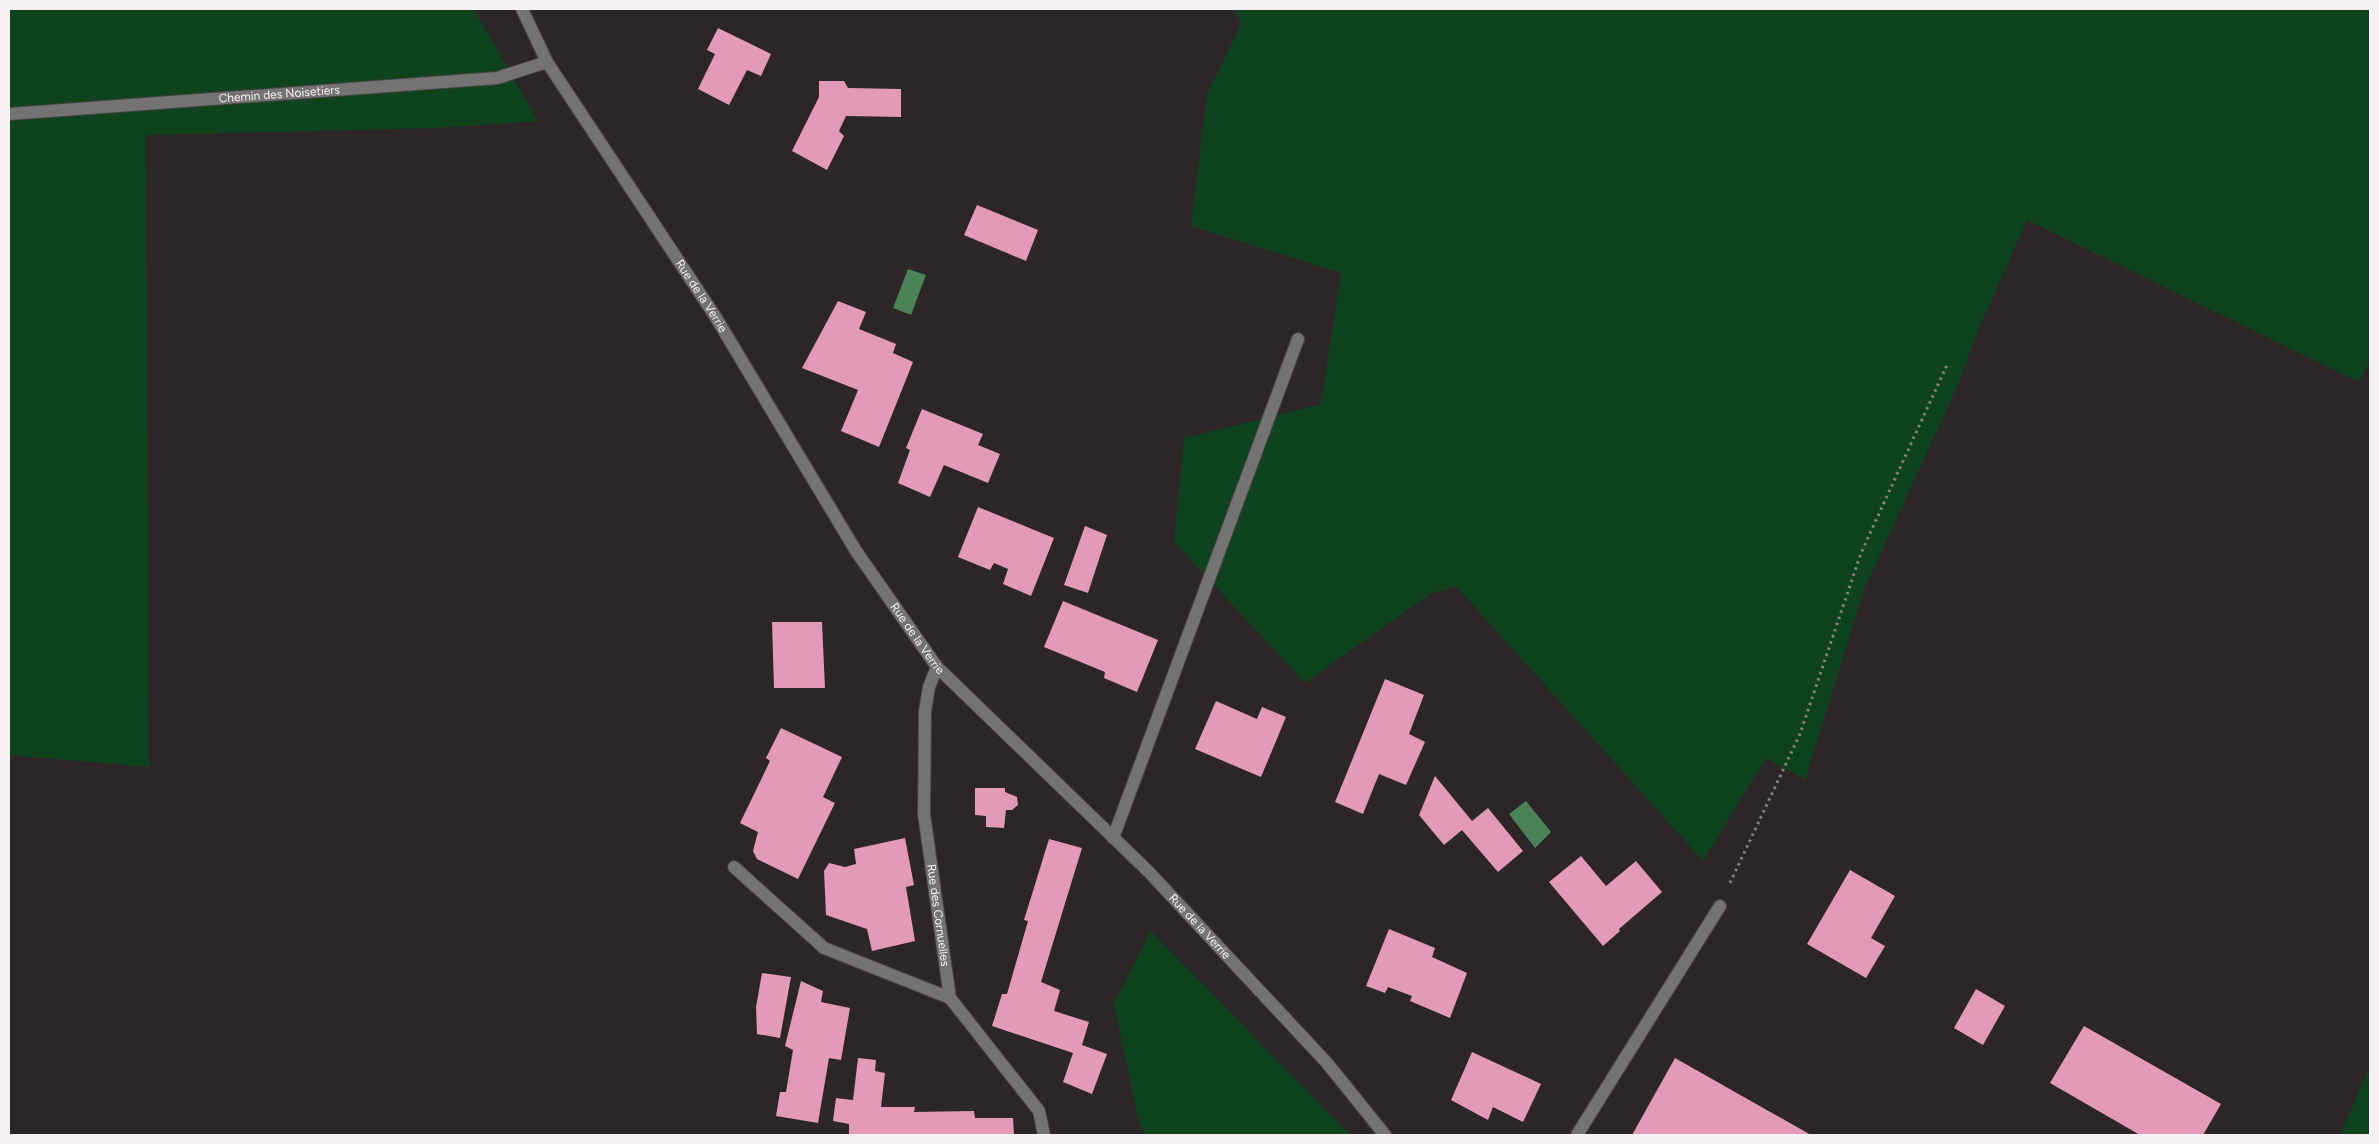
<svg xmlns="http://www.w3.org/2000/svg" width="2379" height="1144" font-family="Figtree,sans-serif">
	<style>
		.green { fill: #0f431e }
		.water { fill: #4b8356 }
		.building { fill: #e29ab6 }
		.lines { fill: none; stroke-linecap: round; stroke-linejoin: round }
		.minor-casing { stroke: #494344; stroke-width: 14 }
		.path { stroke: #868082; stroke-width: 3; stroke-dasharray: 2.5 4; stroke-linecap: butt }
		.minor { stroke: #757273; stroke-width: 12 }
		.labels { text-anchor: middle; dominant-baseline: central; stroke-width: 5; stroke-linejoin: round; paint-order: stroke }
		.street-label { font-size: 12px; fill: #f6f2f3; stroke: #2d2628 }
	</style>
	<rect width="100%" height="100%" fill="#2d2628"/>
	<path class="green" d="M9,9H474L538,121L437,128L146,135L149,767L9,755Z
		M1234,9H2370V361L2359,382L2027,220L1977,333L1957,387L1864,590L1805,780L1766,758L1703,861L1456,586L1430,594L1305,683L1174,542L1184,438L1321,404L1341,273L1191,226L1207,94L1241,24Z
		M1151,931L1350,1135H1145L1138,1119L1114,1003Z
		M2370,1066V1135H2340Z"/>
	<path class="water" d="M908,269L926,275L911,315L893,308Z
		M1526,801L1551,832L1535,848L1509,814Z"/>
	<path class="building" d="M718,28L771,54L761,76L747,70L729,105L698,89L715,54L707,50Z
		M819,81H844L848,88L901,89V117L846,116L839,131L844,136L827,170L792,151L819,97Z
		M977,205L1038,230L1026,261L964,235Z
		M838,301L866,312L859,329L896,344L893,353L913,362L879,447L841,431L858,390L802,368Z
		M922,409L983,434L978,445L1000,454L988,483L944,465L930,497L898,483L910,450L906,448Z
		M978,507L1054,538L1031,596L1003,584L1008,569L994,563L990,570L958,557Z
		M1085,526L1107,535L1088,593L1064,585Z
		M1063,601L1158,640L1137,692L1104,678L1105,672L1044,647Z
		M772,622H822L825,688H774Z
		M1385,679L1424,695L1409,734L1425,742L1406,785L1379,774L1363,814L1335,802Z
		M1216,701L1257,719L1262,707L1286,717L1261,777L1195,749Z
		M781,728L842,757L823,797L835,803L798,879L757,859L753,851L758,832L740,823L770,761L766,758Z
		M1435,776L1472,821L1488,808L1523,851L1498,872L1462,830L1444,845L1419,815Z
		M975,788H1005V792L1017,797L1018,805L1012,810H1006L1004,828L986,827V816L975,815Z
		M905,838L914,885L906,887L915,941L872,951L867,929L826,915L824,871L829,863L845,867L856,864L854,849Z
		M1049,839L1082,848L1041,982L1060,990L1054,1011L1089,1022L1082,1045L1107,1054L1092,1094L1063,1082L1073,1053L992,1026L1002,994H1007L1028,921L1024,920Z
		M1581,856L1606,886L1636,861L1662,892L1619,929L1620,931L1603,946L1549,882Z
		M1850,870L1895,896L1871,938L1885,946L1866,978L1807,944Z
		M1389,929L1435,948L1432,957L1467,973L1450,1018L1410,1001L1412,996L1388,987L1385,993L1366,986Z
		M762,973L791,977L780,1038L757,1034L756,1007Z
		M801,981L823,991L821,1002L850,1008L841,1060L829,1058L818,1123L776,1116L780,1092H786L793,1050L785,1046Z
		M1976,989L2005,1006L1983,1045L1954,1028Z
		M2084,1026L2221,1104L2203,1135H2140L2050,1083Z
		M1472,1052L1541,1084L1523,1122L1493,1107L1488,1120L1451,1100Z
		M858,1058L876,1060L875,1071L885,1073L881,1107H915L914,1112L974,1111L975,1118H1013L1014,1135L849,1134V1124L833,1121L836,1098L853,1100Z
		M1675,1058L1811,1135H1632Z"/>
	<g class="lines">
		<defs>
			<g id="minor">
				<path id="s1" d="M522,9L547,62L715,316L856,551L937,667L1148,871L1327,1063L1385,1135"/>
				<path id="s2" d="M9,114L497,78L547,62"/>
				<path id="s3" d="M937,667L929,687L925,711L924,814L950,998L1039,1111L1044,1135"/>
				<path d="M1113,838L1298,339"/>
				<path d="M734,867L824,948L950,998"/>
				<path d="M1577,1135L1720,906"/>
			</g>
		</defs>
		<use href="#minor" class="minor-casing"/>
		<path class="path" d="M1730,883L1800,734L1861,553L1947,365"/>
		<use href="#minor" class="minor"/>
	</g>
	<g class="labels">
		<g class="street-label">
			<text stroke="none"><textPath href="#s2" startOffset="271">Chemin des Noisetiers</textPath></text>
			<text stroke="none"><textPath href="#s1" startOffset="339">Rue de la Verrie</textPath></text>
			<text stroke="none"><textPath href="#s1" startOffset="744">Rue de la Verrie</textPath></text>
			<text stroke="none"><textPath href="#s3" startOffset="251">Rue des Cornuelles</textPath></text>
			<text stroke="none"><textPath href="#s1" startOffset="1148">Rue de la Verrie</textPath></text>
		</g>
	</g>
	<rect width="2379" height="1144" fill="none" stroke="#f6f2f3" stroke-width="20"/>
</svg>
